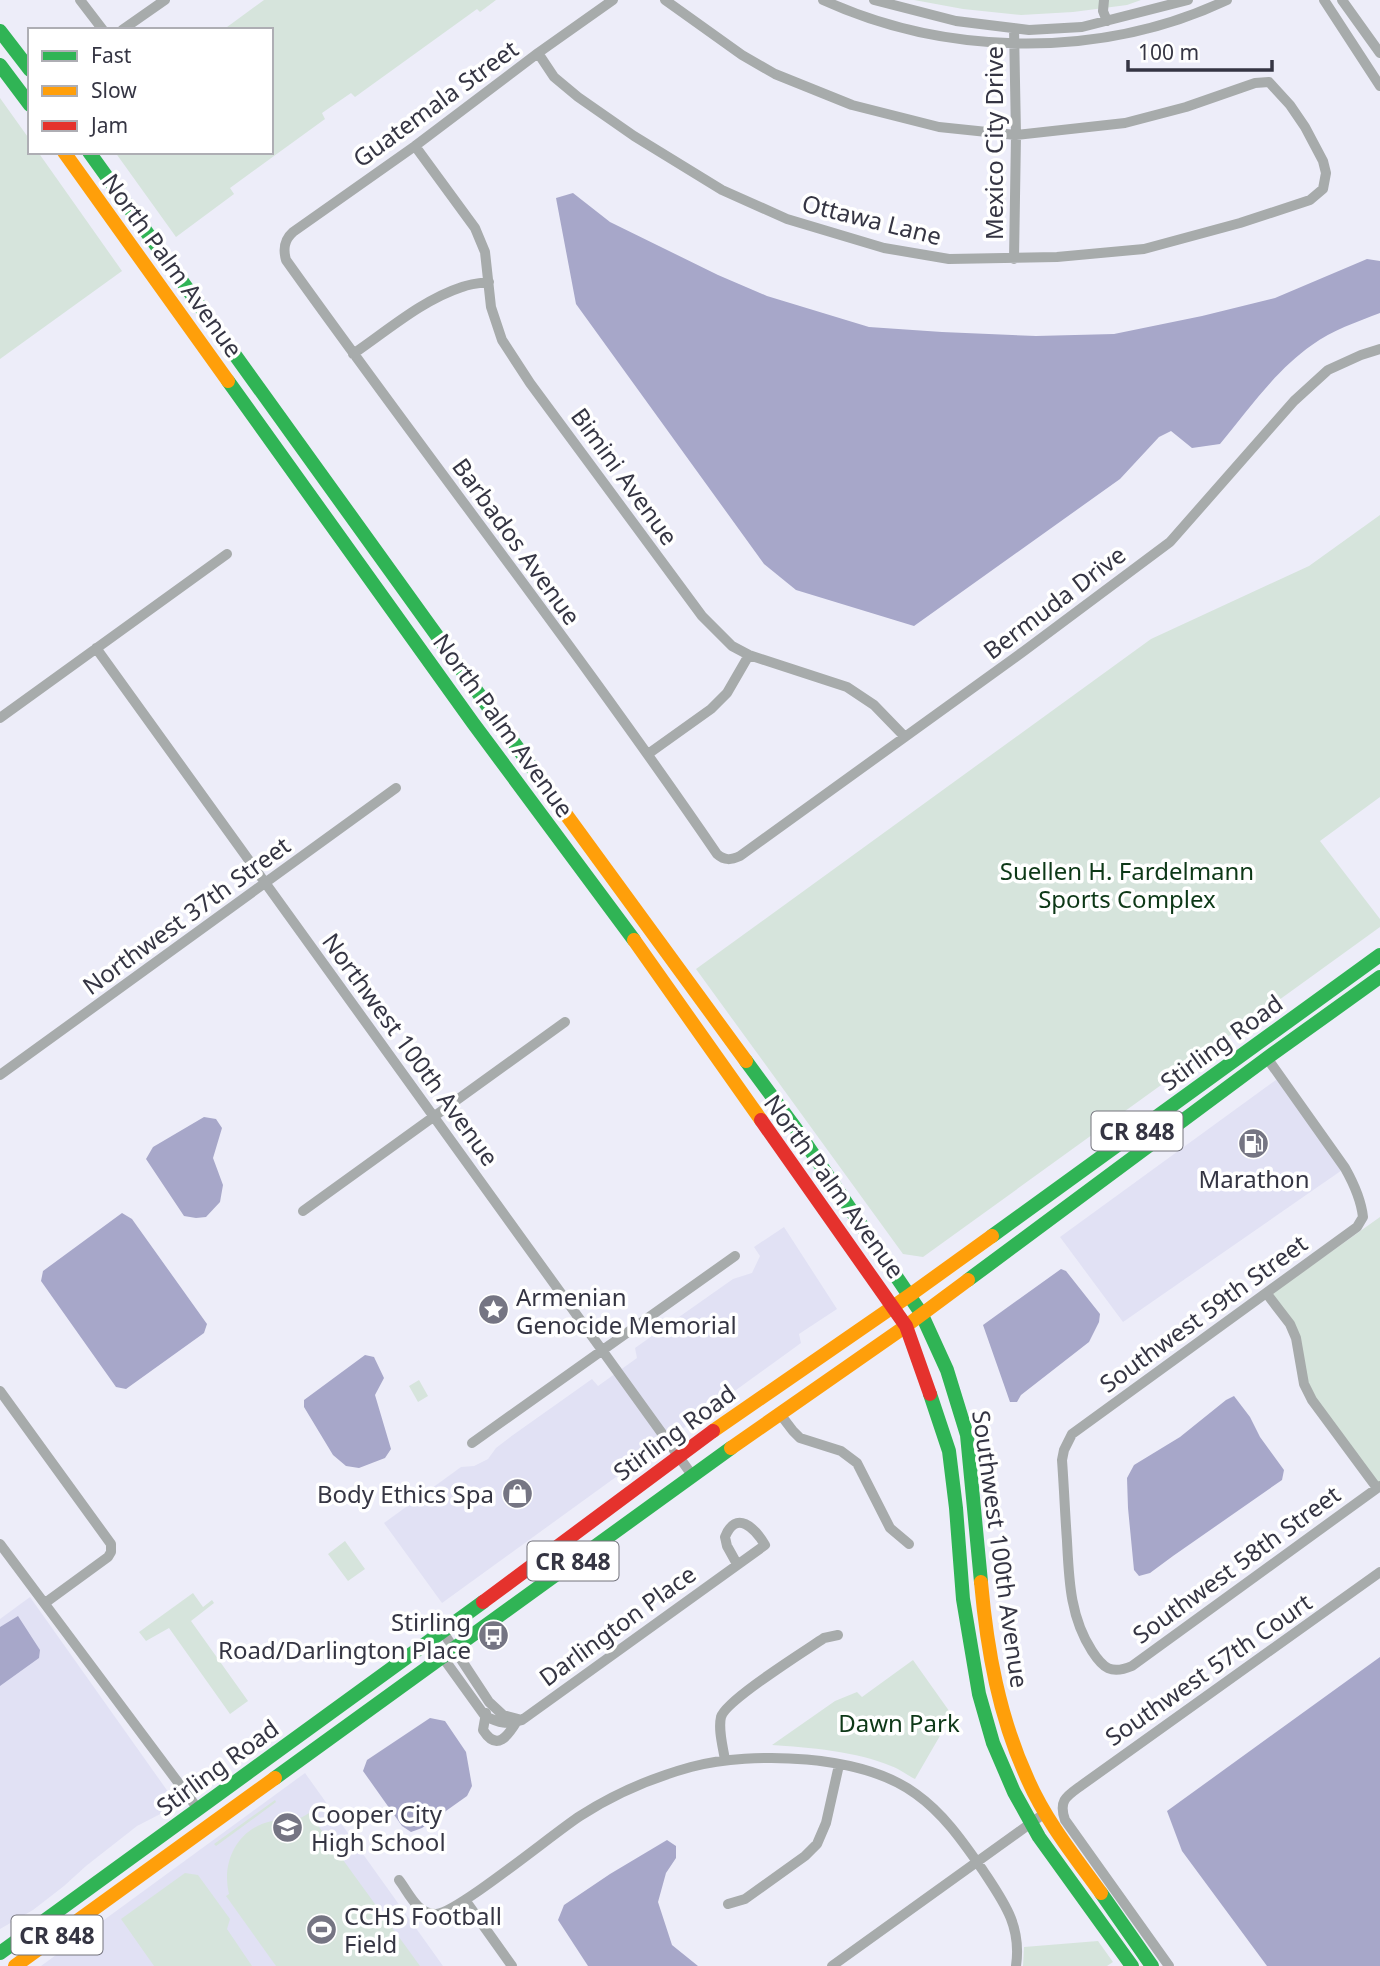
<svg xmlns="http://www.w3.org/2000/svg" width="1380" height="1966" font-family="'Noto Sans',sans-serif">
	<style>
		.built { fill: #e1e1f4 }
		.green { fill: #d6e4dc }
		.water { fill: #a7a7c9 }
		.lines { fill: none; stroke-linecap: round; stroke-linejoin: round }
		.street { stroke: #a7abab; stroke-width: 10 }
		.fast { stroke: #30b455; stroke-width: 14 }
		.slow { stroke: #ff9f0a; stroke-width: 14 }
		.jam { stroke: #e5322d; stroke-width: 14 }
		.labels { text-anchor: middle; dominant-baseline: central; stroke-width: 7; stroke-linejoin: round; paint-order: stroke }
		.shield { fill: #fff; stroke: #72727b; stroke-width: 2 }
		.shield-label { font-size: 23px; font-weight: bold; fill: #353543 }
		.street-label { font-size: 24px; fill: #353543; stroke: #fff }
		.park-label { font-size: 24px; fill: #0d3817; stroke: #fff }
		.poi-label { font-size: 24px; fill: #353543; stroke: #fff; text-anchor: start }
	</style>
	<rect width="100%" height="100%" fill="#ededf9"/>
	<path class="built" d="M1280,1077L1345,1168L1123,1322L1060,1237Z
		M784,1227L837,1309L799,1334L801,1343L442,1603L384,1523L461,1467L474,1466L488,1459L496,1448L513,1435L592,1379L598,1386L637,1358L635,1348L733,1279L752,1273L760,1256L754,1247Z
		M30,1597L176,1803L168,1810L137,1826L86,1866L64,1886L33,1910L0,1929V1619Z
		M305,1773L443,1966H41Z"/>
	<path class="green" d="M264,0H496L480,12L477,9L355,97L351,93L322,113L325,119L230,188L234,194L176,237L115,152H271V30H223Z
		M914,0H1141L1127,5L1073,12L1021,15L963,9Z
		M0,98L30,140V152H38L122,271L0,359Z
		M1380,515V797L1320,841L1380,919V927L923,1257L903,1254L696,969L1151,639L1309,566Z
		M1380,1217V1486L1308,1393L1296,1338L1269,1296Z
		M419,1380L428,1396L418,1402L409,1386Z
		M345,1541L365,1569L348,1581L328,1554Z
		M193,1593L203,1607L212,1600L214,1603L191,1621L248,1701L230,1714L169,1628L146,1641L139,1632Z
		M913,1660L952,1715L915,1779C907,1775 900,1769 891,1766C859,1752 807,1747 772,1745L835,1701L857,1692L862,1697Z
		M275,1800L276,1802L216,1846L214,1844Z
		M309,1813L420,1966H276L226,1896L229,1894C221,1861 238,1828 272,1821C290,1817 293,1824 309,1813Z
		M185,1873L198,1875L230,1919L227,1929L252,1966H154L121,1919Z
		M1098,1941L1113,1962L1107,1966H1023L1024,1947Z"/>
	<path class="water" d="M573,193L610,222L718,275L767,296L869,327L942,332L1036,336L1114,334L1202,316L1275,298L1367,259L1380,261V313C1357,322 1332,330 1312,345C1276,370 1248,410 1220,444L1192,448L1171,431L1159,437L1120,479L914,626L796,590L764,564L576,304L556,198Z
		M204,1117L216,1119L222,1128L213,1158L223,1185L220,1202L206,1217L196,1218L184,1216L146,1159L153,1147Z
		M122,1213L132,1219L207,1324L204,1333L126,1389L116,1387L41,1281L43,1271Z
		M1061,1269L1066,1271L1100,1314L1099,1322L1089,1342L1021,1395L1017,1402H1010L983,1325Z
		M365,1355L374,1357L384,1378L375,1395L391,1449L385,1458L359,1468L346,1466L333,1455L304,1407V1400Z
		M1234,1396L1250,1417L1260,1437L1284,1470L1282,1480L1173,1556L1150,1573L1139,1576L1134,1570L1128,1508L1127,1478L1134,1465L1180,1437L1226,1400Z
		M18,1616L40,1650L39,1658L0,1686V1627Z
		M1380,1657V1966H1267L1182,1851L1167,1811Z
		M430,1718L445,1721L466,1752L472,1786L467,1796L422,1828L411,1832L402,1826L363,1771L367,1760Z
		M667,1840L676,1846V1858L666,1873L658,1902L672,1945L698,1966H588L558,1920L564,1905L610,1874Z"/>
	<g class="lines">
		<path class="street" d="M80,0L103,30
			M613,0L538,53L415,146L293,232C284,240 283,249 286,260C428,459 579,652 717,854C725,861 731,860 740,856L1024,651L1170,542L1294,401L1328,370L1361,355L1380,349
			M823,0C948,57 1102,59 1227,0
			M874,0L956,21L1029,30L1082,27L1188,0
			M1104,0L1103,11L1107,21
			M1324,0L1380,86
			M1342,0L1380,53
			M122,30L165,0
			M538,53L554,77L578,97L634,136L722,190L787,219L884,248L949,259L1057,257L1144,249L1240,223L1310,200L1323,189L1326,173L1323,161L1305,127L1290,105L1269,82L1255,83L1186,107L1125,123L1016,135L939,127L852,105L775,74L742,55L665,0
			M415,146L475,228L485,252L491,307L502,340L530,383L702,616L732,646L749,655L847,687L874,705L905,737
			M1014,259L1016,135L1014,28
			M353,354C387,331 422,300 462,287C470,284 480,283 489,282
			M96,648L692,1475
			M0,718L227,554
			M648,754L711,709L727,693L749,655
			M1267,1058L1345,1168C1354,1184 1361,1199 1363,1217L1357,1227L1072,1434L1064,1450L1062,1460C1064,1487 1065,1514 1067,1541C1069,1580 1070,1617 1092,1651C1103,1668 1111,1675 1132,1666L1380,1486
			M0,1075L396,788
			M303,1211L565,1022
			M1267,1294L1290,1324L1296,1338L1304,1384L1312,1400L1377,1488
			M0,1391L111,1544V1552L108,1557L45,1603
			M780,1414L793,1431L800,1438L841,1451L857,1463L890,1528L909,1544
			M472,1443L735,1256
			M0,1544L198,1809
			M443,1632L489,1702L503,1715L522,1720
			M431,1641L485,1716C499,1723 507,1725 522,1720L765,1545C755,1528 736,1509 725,1537L727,1546L737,1564
			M486,1713L483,1730C497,1752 508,1736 517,1721
			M725,1760C723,1747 718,1730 721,1717C726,1700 805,1651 824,1638L838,1635
			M399,1880C409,1893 417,1914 436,1914C456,1914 555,1832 580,1816C614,1794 651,1778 691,1767C753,1751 862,1754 916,1794C944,1814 963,1842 982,1869C1003,1901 1022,1925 1016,1966
			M465,1900L512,1966
			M728,1904L745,1899L805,1856L817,1844L826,1823L839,1765
			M832,1966L1045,1813
			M1169,1966L1065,1820C1058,1800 1067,1796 1082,1785L1380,1572"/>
		<path class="fast" d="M0,31L30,70
			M0,65L30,105
			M89,152L535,772
			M228,381L473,723L634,940
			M746,1061L796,1129L921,1313L947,1370L967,1435L981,1582
			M992,1236L1380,955
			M968,1280L1267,1058L1380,977
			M930,1394L949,1451L956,1508L963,1599L979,1694L993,1743L1014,1792L1039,1837L1132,1966
			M275,1778L731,1448
			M1101,1893L1152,1966
			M0,1953L483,1602"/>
		<path class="slow" d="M64,152L228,381
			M535,772L746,1061
			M634,940L761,1120
			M713,1431L910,1295L992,1236
			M731,1448L906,1326L968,1280
			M981,1582C987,1650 999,1717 1028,1780C1046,1821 1075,1857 1101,1893
			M15,1966L275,1778"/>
		<path class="jam" d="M761,1120L906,1326L930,1394
			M483,1602L713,1431"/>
	</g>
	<defs>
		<symbol id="fuel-disc" viewBox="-11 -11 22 22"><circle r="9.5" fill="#757583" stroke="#fff"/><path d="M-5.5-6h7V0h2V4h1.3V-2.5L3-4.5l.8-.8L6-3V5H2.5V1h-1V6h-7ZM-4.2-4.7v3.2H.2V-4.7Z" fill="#fff"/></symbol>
		<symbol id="sight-disc" viewBox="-11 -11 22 22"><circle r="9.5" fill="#757583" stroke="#fff"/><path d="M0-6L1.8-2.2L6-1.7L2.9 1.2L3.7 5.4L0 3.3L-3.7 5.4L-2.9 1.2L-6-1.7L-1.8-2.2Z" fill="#fff"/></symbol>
		<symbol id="shop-disc" viewBox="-11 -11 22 22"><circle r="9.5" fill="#757583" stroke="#fff"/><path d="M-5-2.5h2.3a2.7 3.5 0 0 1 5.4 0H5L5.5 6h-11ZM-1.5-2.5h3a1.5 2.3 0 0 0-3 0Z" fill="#fff"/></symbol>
		<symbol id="bus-disc" viewBox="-11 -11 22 22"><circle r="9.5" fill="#757583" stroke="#fff"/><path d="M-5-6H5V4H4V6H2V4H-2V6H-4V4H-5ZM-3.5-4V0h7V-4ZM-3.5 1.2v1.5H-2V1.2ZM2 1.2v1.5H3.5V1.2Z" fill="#fff"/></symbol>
		<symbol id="school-disc" viewBox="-11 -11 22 22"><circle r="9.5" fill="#757583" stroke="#fff"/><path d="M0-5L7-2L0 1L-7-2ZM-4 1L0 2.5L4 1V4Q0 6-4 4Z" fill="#fff"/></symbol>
		<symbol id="stadium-disc" viewBox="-11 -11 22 22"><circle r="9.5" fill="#757583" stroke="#fff"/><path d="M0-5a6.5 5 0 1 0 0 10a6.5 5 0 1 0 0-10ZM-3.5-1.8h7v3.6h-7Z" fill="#fff"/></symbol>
	</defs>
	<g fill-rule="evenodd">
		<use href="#fuel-disc" x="1236" y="1126" width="35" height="35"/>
		<use href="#sight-disc" x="476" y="1292" width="35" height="35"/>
		<use href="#shop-disc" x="500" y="1476" width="35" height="35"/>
		<use href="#bus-disc" x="476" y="1618" width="35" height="35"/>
		<use href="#school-disc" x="270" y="1810" width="35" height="35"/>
		<use href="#stadium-disc" x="304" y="1912" width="35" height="35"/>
	</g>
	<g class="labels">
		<g class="shield">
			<rect x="1091.5" y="1111.5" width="91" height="39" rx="5"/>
			<rect x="527.5" y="1541.5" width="91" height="39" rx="5"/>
			<rect x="11.5" y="1915.5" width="91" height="39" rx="5"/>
		</g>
		<g class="shield-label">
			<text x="1137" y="1131">CR 848</text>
			<text x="573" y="1561">CR 848</text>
			<text x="57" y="1935">CR 848</text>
		</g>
		<g class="street-label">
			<text transform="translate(435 103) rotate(-36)">Guatemala Street</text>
			<text transform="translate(993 143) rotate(-90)">Mexico City Drive</text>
			<text transform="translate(872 219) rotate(14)">Ottawa Lane</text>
			<text transform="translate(173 265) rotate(54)">North Palm Avenue</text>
			<text transform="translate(625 476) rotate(54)">Bimini Avenue</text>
			<text transform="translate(517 541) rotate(54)">Barbados Avenue</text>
			<text transform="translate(1054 602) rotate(-37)">Bermuda Drive</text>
			<text transform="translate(504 725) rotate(54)">North Palm Avenue</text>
			<text transform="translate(186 915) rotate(-36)">Northwest 37th Street</text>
			<text transform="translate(1221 1042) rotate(-36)">Stirling Road</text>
			<text transform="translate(411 1049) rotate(54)">Northwest 100th Avenue</text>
			<text transform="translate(835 1186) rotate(54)">North Palm Avenue</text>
			<text transform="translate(1203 1313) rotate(-36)">Southwest 59th Street</text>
			<text transform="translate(674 1432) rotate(-36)">Stirling Road</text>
			<text transform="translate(1001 1549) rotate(82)">Southwest 100th Avenue</text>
			<text transform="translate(1236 1564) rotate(-36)">Southwest 58th Street</text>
			<text transform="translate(617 1625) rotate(-36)">Darlington Place</text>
			<text transform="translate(1208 1669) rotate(-35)">Southwest 57th Court</text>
			<text transform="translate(217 1767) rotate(-36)">Stirling Road</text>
		</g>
		<g class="park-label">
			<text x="1127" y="870">Suellen H. Fardelmann<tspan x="1127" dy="28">Sports Complex</tspan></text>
			<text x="899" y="1722">Dawn Park</text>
		</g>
		<g class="poi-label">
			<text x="1254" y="1178" text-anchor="middle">Marathon</text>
			<text x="516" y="1296">Armenian<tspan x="516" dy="28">Genocide Memorial</tspan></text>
			<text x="494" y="1493" text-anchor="end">Body Ethics Spa</text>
			<text x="471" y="1621" text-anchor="end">Stirling<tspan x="471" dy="28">Road/Darlington Place</tspan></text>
			<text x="311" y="1813">Cooper City<tspan x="311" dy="28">High School</tspan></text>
			<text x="344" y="1915">CCHS Football<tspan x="344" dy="28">Field</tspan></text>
		</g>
	</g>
	<rect x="28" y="28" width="245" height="126" fill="#ffffff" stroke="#aeaeb4" stroke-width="2"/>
	<rect x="42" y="51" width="35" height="10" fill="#30b455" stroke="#aeaeb4" stroke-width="2"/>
	<text x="91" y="63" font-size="21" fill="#353543">Fast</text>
	<rect x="42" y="86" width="35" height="10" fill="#ff9f0a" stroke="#aeaeb4" stroke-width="2"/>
	<text x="91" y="98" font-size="21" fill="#353543">Slow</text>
	<rect x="42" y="121" width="35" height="10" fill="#e5322d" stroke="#aeaeb4" stroke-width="2"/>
	<text x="91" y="133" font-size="21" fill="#353543">Jam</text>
	<path d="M1128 60v10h144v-10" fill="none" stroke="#353543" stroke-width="3.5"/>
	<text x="1138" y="60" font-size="21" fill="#353543" stroke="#ffffff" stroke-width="5" paint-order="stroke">100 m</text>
</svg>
